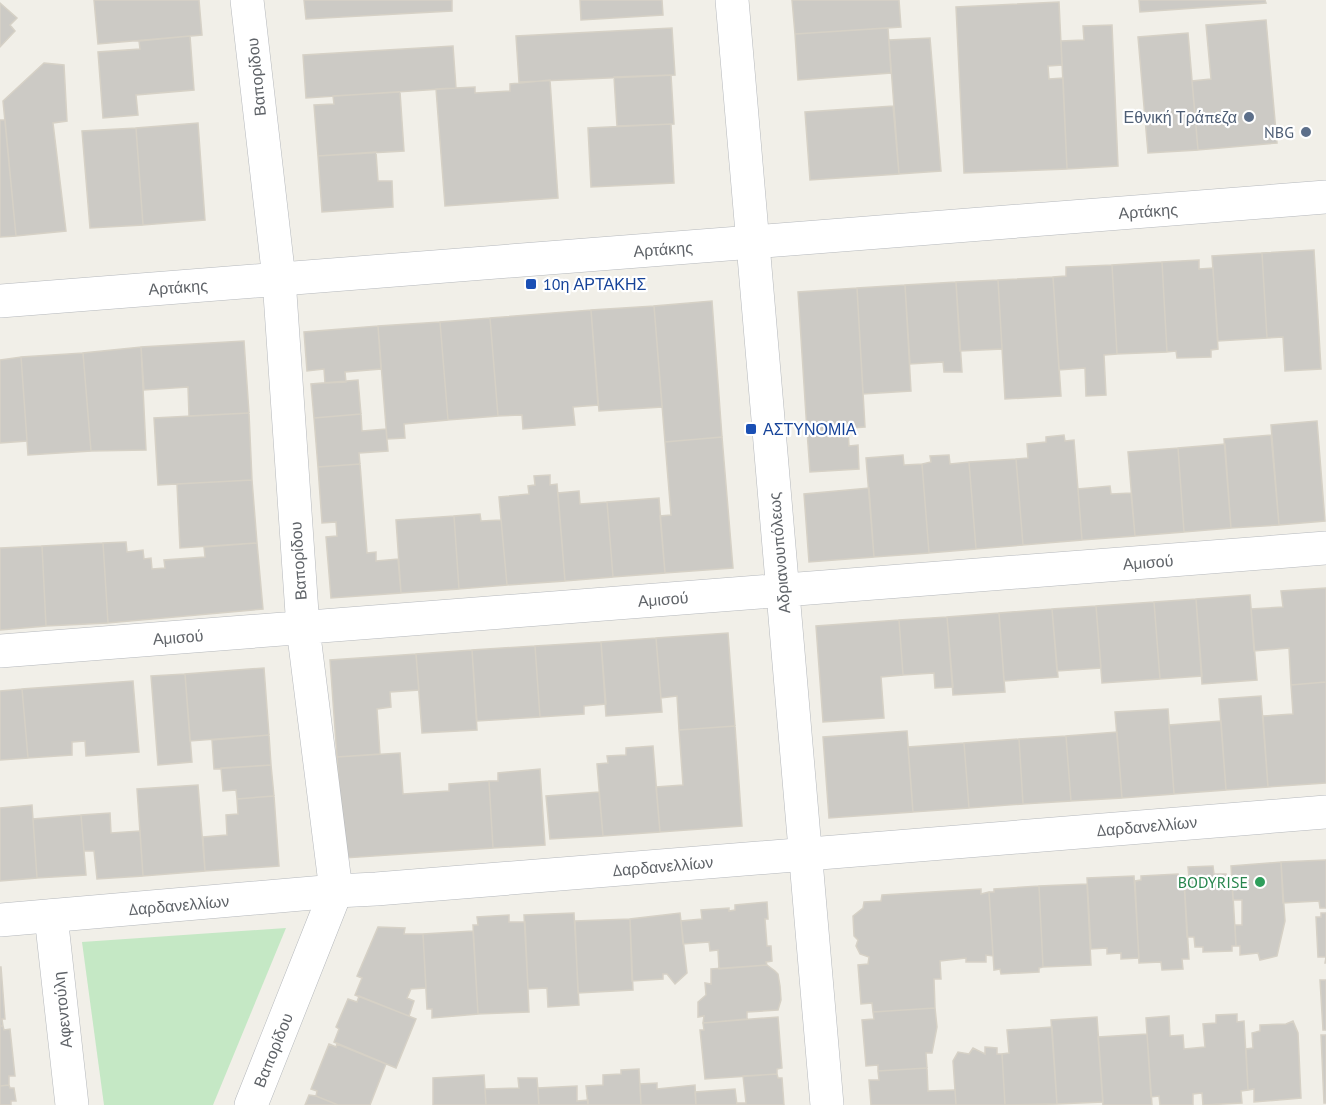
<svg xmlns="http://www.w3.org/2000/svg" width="1326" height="1105" font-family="'PT Sans',sans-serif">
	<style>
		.green { fill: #c5e8c5 }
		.building { fill: #cccac5; stroke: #d6d1c6; stroke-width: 1.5 }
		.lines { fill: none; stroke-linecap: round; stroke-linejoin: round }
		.minor-casing { stroke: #b5b8bc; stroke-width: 34 }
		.tertiary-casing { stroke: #b5b8bc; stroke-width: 34 }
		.minor { stroke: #fff; stroke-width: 33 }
		.tertiary { stroke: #fff; stroke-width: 33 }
		.service-dot { fill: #5c6f8a; stroke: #fff; stroke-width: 2 }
		.transit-dot { fill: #1a4fb4; stroke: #fff; stroke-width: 2 }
		.leisure-dot { fill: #2e9e5b; stroke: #fff; stroke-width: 2 }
		.labels { text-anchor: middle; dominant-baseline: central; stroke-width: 4.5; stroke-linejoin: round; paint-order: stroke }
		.street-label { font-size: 16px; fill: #5f6368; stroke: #fff }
		.service-label { font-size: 16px; fill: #4e5e75; stroke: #fff; text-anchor: end }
		.transit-label { font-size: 16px; fill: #164399; stroke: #fff; text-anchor: start }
		.leisure-label { font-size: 16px; fill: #27864d; stroke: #fff; text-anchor: end }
	</style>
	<rect width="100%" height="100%" fill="#f1efe8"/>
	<path class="green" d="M286,928L213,1105H104L82,942Z"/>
	<path class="building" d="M94,0H199L202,35L98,44Z
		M304,0H452V11L306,19Z
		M580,0H662L663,15L581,20Z
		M792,0H899L901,27L795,34Z
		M1139,0H1265L1266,3L1140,12Z
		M1059,2L1062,65L1048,66L1049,79L1063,78L1067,169L964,173L956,7Z
		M0,3L17,18L10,25L15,31L0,47Z
		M1266,20L1277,143L1198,150L1192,81L1211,79L1206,25Z
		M1112,25L1118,166L1067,169L1061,41L1084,40L1083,26Z
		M672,28L675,75L519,82L516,36Z
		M888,28L891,73L798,80L795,34Z
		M1188,33L1198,150L1148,153L1138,37Z
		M190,36L194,90L136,95L138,115L103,118L98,52L140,49L139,41Z
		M930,38L941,171L899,174L889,40Z
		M453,46L456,88L306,98L303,55Z
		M44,63L64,65L67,121L53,123L66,231L16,236L3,101Z
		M671,75L674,124L617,126L614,77Z
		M550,80L558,198L445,206L436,89L475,87V93L510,91V84Z
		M400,92L404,151L318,156L314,105L334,104L333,96Z
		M893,106L899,174L810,180L805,112Z
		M0,120H5L16,236L0,237Z
		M198,123L205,220L143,225L136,128Z
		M671,124L674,183L591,187L588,128Z
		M136,128L143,225L90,228L82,131Z
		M376,152L378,181H392L393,207L322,212L318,156Z
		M1314,250L1321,369L1285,371L1283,337L1267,338L1262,253Z
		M1262,253L1267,338L1218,341L1212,256Z
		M1199,260V269L1213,268L1218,349L1211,350V357L1177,358L1176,351L1167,352L1162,262Z
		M1162,262L1167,352L1117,354L1112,265Z
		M1112,265L1117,354L1104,355L1106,395L1086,396L1085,368L1059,370L1053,277L1066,276V267Z
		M1053,277L1061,396L1005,399L998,280Z
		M998,280L1002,349L960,351L956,282Z
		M956,282L962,372H944L943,362L910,364L905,285Z
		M905,285L911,391L863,394L857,288Z
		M857,288L865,427L807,431L798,292Z
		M712,301L722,437L665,442L654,306Z
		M654,306L662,407L599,411L591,310Z
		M591,310L598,405L573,407L575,425L523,429L522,415L498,416L490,318Z
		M490,318L498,416L448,420L440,322Z
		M440,322L448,420L404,424L405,438L387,439L378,326Z
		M378,326L381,369L345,372L346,382L325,383L324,369L307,371L304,332Z
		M244,341L249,413L189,416L188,387L144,390L141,347Z
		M141,347L146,450L91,451L83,353Z
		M83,353L91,451L28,455L21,357Z
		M21,357L27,441L0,443V360Z
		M358,380L361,414L314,418L311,384Z
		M249,413L252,480L158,485L154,418Z
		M361,414L362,431L386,429L388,451L359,453L360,464L318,467L314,418Z
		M1317,421L1325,521L1279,525L1271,425Z
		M848,429L849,446L858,445L859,469L810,472L807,431Z
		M1064,435L1065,441L1074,440L1082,540L1023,545L1016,459L1028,458L1027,444L1046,442V437Z
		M1271,435L1279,525L1231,528L1224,439Z
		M722,437L733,568L665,573L660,516L671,515L665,442Z
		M1225,444L1231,528L1184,532L1178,448Z
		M1178,448L1184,532L1135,536L1128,452Z
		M903,455L904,465L922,464L929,553L874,557L866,458Z
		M949,455L950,464L969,462L976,549L929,553L922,464L931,462L930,456Z
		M1016,459L1023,545L976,549L969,462Z
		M360,464L367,553L376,552V561L398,559L401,593L331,598L326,537L337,536L336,522L322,523L318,467Z
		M550,475V485L557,484L565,581L507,585L499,497L529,494L528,486L535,485L534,476Z
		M252,480L257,543L180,548L177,484Z
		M1110,486L1111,494L1131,493L1135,536L1082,540L1078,489Z
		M869,488L874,557L809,562L804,494Z
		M579,491L580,504L607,502L613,577L565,581L558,493Z
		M659,498L665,573L613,577L607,502Z
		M480,514L481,521L501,520L507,585L459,589L454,516Z
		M454,516L459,589L401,593L396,520Z
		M126,542L127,552L143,550L144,559L151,558L152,569L165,568L164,560L205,557L204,547L257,543L263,609L108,623L103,543Z
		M103,543L108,623L46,626L42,546Z
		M42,546L46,626L0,630V548Z
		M1326,588V682L1291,685L1289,648L1254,651L1251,609L1283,607L1281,591Z
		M1250,595L1257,680L1202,684L1196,599Z
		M1196,599L1202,676L1160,679L1154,602Z
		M1154,602L1160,679L1102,683L1096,606Z
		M1096,606L1101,668L1057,671L1052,609Z
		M1052,609L1058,677L1004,681L999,613Z
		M999,613L1005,692L953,695L947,617Z
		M947,617L953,687L935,688L934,673L903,675L899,620Z
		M899,620L903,675L881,677L884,718L823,722L816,626Z
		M728,633L735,726L679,730L677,696L661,698L656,638Z
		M656,638L662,712L606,716L601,642Z
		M601,642L606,704L584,706V714L540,717L535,646Z
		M535,646L540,717L477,721L472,650Z
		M472,650L477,730L422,733L416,654Z
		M416,654L419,690L390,692L391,707L377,709L380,754L337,757L330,660Z
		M264,668L269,735L190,741L185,674Z
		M185,674L192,762L158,765L151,676Z
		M133,681L139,752L86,756L85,741L72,742V755L28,758L22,689Z
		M1326,682V783L1268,787L1263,716L1293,714L1291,685Z
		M22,689L28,758L0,760V691Z
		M1261,696L1268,787L1226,790L1219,699Z
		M1168,709L1174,794L1122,798L1115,712Z
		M1221,721L1226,790L1174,794L1169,725Z
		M735,726L742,826L660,832L656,787L683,785L679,730Z
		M907,731L913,812L829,818L823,737Z
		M1117,732L1122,798L1071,801L1066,736Z
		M269,735L271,765L214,769L212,740Z
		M1066,736L1071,801L1023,804L1019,739Z
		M1019,739L1023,804L969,808L964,743Z
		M964,743L969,808L913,812L908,747Z
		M653,746L660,832L603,836L597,764L608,763L607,756L626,755V748Z
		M400,753L403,794L449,791V784L489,781L493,848L344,858L337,757Z
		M271,765L274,796L237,799L236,790L223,791L221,768Z
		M540,769L545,845L493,848L489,781H498V773Z
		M198,785L205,871L143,876L137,789Z
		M599,792L603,836L550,839L546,796Z
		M274,796L279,866L205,871L203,837L227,835L226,815L238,814L237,799Z
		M32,805L37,878L0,881V808Z
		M110,813L111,833L140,831L143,876L97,879L94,851H84L81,815Z
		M81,815L86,875L37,878L33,819Z
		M1326,860V908H1320L1319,901L1283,903L1281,862Z
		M1281,862L1285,921L1277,956L1260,960L1258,953L1240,955V946H1236L1235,925H1242V900H1233L1231,866Z
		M1213,866L1214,874H1226V879H1232L1236,946H1232V951L1203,952V947H1195L1194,937H1187L1184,879L1189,878L1188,867Z
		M1178,874V879H1184L1189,959H1182L1183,969L1162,970L1161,962L1139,963L1135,881L1141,880V876Z
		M1134,876L1139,958L1121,959V953L1107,954V948L1091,949L1087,878Z
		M1087,884L1091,965L1043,967L1039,886Z
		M1039,886L1043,967L1039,968V972L1001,974L1000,969L994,970L989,892H994V889Z
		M981,889V894L989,892L993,956L986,955V962H966V958L940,961L941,979H934L935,1008L873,1012L872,1003L861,1004L858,965L868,964L869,957L860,954L856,946L858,940L854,936L853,916L863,908L864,902L881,901L882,895Z
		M767,902L768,919H765L767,946H771L772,961L766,962L767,965L719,969L718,950L710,951L709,942L683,944L681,921L702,919L701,910L729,908V911L735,910V905Z
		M574,913L579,1005L548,1007L547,988L528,989L524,915Z
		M680,913L687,973L675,984L667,974H663V979L632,981L630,919Z
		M1321,913H1326V963H1325L1326,957H1318L1316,917H1321Z
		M509,915V922H525L529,1012L478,1014L473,925H478L477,917Z
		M630,919L633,990L578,993L575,921Z
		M378,927L405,928L404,934H423L426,988L411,989L407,998L414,1001L409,1016L355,995L362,978L357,976Z
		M473,931L478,1014L432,1018V1009H427L423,934Z
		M767,965L775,971L778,974L780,986L781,1000L778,1010L747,1012V1019L703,1023L704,1016L698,1017V1002L706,995L705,983L711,984V969Z
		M0,967H1L5,1019H2L3,1026H0Z
		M1320,980H1326V1030H1323Z
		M359,996L416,1019L396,1068L334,1042L339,1029L336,1027L348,999L357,1002Z
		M935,1008L937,1027L932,1053H926L927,1068L878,1071V1065L866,1066L862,1020L874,1019L873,1012Z
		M1237,1014V1022L1244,1021L1248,1090L1241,1091L1242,1103L1203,1105L1202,1093L1193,1094V1105H1160L1159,1096L1151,1097L1146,1018L1169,1016L1170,1036L1183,1035L1184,1049L1205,1047L1203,1024L1216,1023V1015Z
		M778,1017L782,1068L777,1069V1074L705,1079L700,1030H704L703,1023Z
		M1097,1017L1103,1102L1057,1104L1051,1020Z
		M1293,1021L1298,1033L1301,1098L1254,1102V1089L1248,1090L1246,1049L1253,1048L1252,1033L1260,1031V1025L1286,1024Z
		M0,1026H3L4,1030L10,1029L15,1076H9V1085L0,1086Z
		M1052,1027L1057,1104L1005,1105L1002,1054L1009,1053L1007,1030Z
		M1147,1034L1152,1105H1103L1098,1037Z
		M1321,1035H1326V1103H1324Z
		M329,1044L336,1047L337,1044L386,1064L370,1105H338L316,1096L317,1091L311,1089Z
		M985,1047L997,1048V1054H1002L1005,1105H956L953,1061L958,1052L969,1054L973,1048L985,1054Z
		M927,1068L928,1091L955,1090L956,1105H871L869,1080H879L878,1071Z
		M639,1069L641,1105H588L586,1086L603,1085V1075L621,1074V1070Z
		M777,1074L778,1078H782L784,1105H737V1103H746L743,1076Z
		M484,1075L486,1105H433V1078Z
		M518,1078H537L539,1105H486L485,1089L519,1088Z
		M657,1083V1089L695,1085L696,1105H641L640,1084Z
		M9,1085L10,1088H14L16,1101H11V1105H0V1086Z
		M577,1086V1101L588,1100V1105H539L538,1088Z
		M735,1089L737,1105H696L695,1092Z
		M309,1095L316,1096L338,1105H305Z"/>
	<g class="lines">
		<defs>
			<path id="minor" d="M247,0L279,279L303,628L336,891L251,1105
				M732,0L827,1105
				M0,651L1326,548
				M51,916L72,1105"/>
			<path id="tertiary" d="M0,301L1326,197
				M0,920L336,891L376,889L1326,812"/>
		</defs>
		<use href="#minor" class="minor-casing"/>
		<use href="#tertiary" class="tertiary-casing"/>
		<use href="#minor" class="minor"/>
		<use href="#tertiary" class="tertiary"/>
	</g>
	<g class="service-dot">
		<circle cx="1249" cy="117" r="6"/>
		<circle cx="1306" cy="132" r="6"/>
	</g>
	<g class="transit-dot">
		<rect x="525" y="278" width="12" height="12" rx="3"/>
		<rect x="745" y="423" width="12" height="12" rx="3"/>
	</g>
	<circle class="leisure-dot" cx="1260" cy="882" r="6"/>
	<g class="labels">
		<g class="street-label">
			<text transform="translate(256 77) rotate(-96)">Βαπορίδου</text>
			<text transform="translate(1148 211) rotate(-4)">Αρτάκης</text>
			<text transform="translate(663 249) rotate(-4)">Αρτάκης</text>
			<text transform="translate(178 287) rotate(-4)">Αρτάκης</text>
			<text transform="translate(779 553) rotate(-95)">Αδριανουπόλεως</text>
			<text transform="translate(298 561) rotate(-94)">Βαπορίδου</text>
			<text transform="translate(1148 562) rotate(-4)">Αμισού</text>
			<text transform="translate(663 599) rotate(-4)">Αμισού</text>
			<text transform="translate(178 637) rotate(-4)">Αμισού</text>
			<text transform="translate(1147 826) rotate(-5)">Δαρδανελλίων</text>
			<text transform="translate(663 866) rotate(-5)">Δαρδανελλίων</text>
			<text transform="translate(179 905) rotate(-5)">Δαρδανελλίων</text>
			<text transform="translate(62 1010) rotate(-96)">Αφεντούλη</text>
			<text transform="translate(273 1050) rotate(-68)">Βαπορίδου</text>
		</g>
		<g class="service-label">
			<text x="1237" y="117">Εθνική Τράπεζα</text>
			<text x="1294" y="132">NBG</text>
		</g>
		<g class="transit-label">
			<text x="543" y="284">10η ΑΡΤΑΚΗΣ</text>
			<text x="763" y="429">ΑΣΤΥΝΟΜΙΑ</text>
		</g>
		<g class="leisure-label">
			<text x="1248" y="882">BODYRISE</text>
		</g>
	</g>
</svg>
